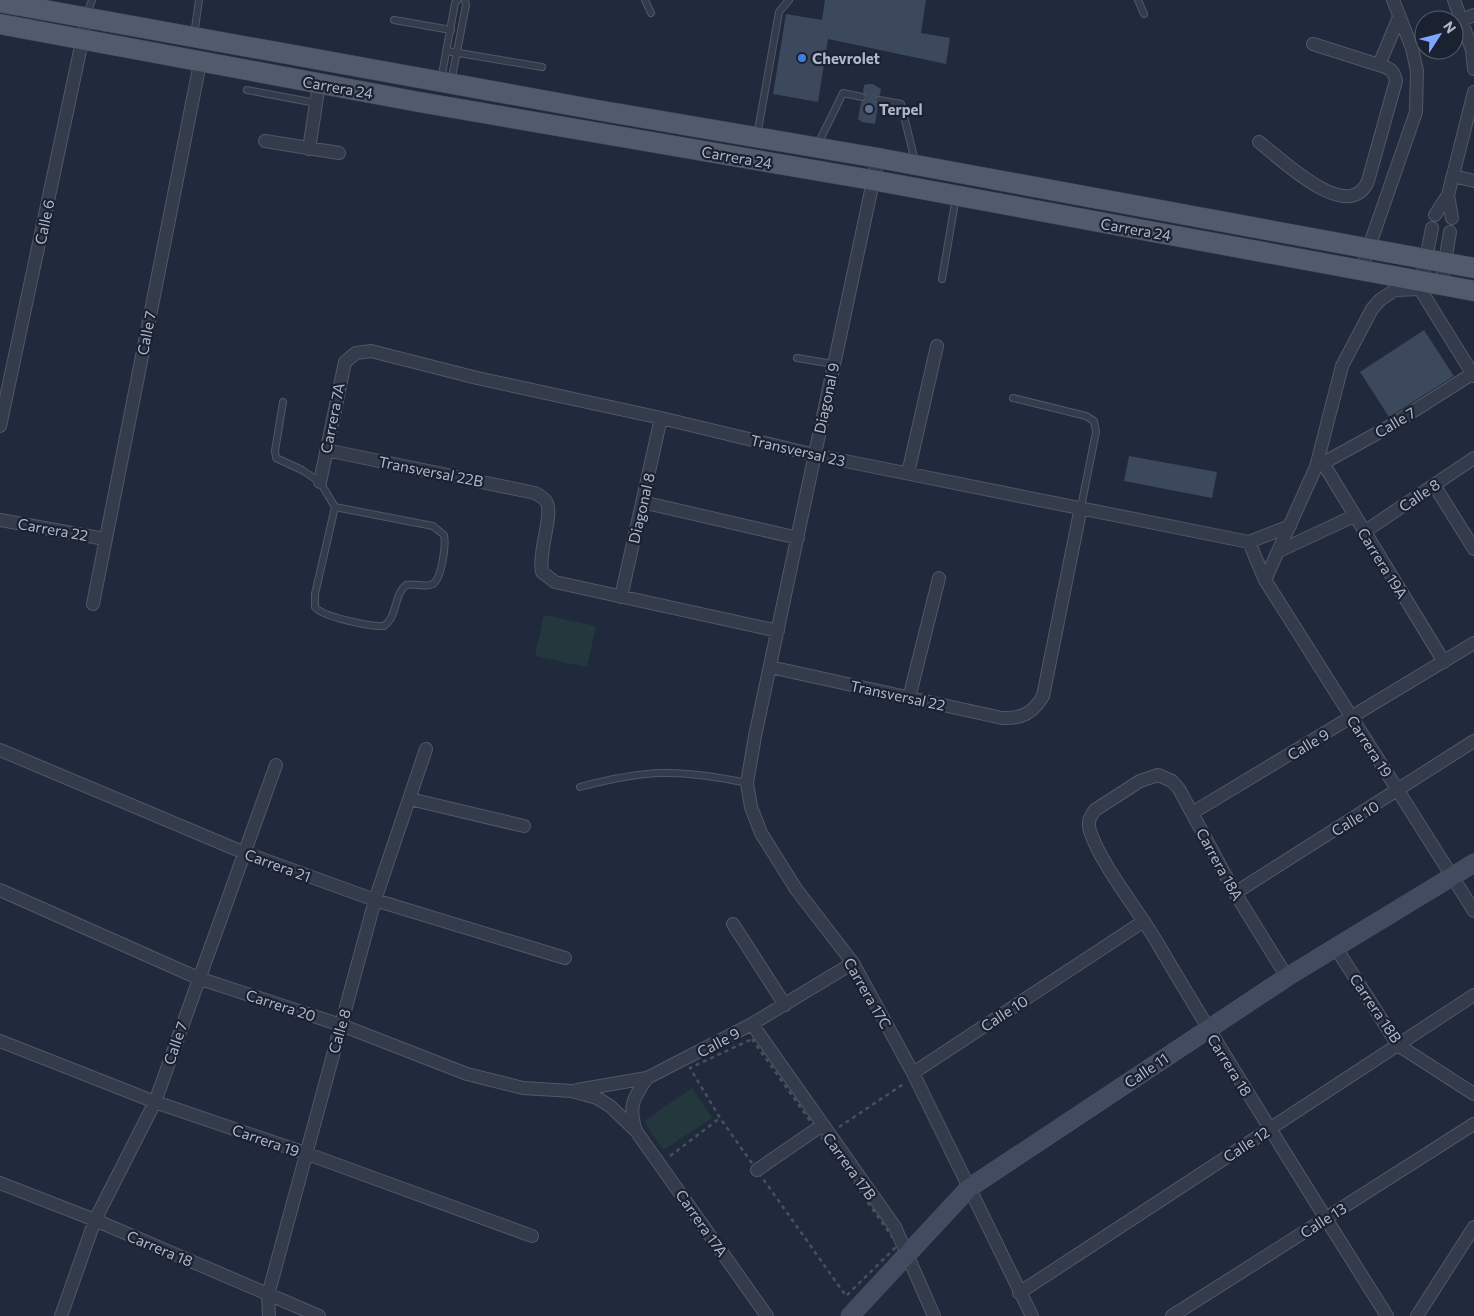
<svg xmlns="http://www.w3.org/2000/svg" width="1474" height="1316" font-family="Commissioner,sans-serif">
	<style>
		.green { fill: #23383d }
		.building { fill: #3c485b }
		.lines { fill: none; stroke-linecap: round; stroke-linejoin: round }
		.lane-casing { stroke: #505767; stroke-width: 8 }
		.street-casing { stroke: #505767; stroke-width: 14 }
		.secondary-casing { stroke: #505767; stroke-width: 19 }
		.primary-casing { stroke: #3e4555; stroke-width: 21 }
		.path { stroke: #40555a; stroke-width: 2.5; stroke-dasharray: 4 4; stroke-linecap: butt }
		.lane { stroke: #343c4c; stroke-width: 6 }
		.street { stroke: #343c4c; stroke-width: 12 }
		.secondary { stroke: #424b5f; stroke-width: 18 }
		.primary { stroke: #525b6c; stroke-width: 20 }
		.shop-dot { fill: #3f7fe0; stroke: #1a2131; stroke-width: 2 }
		.service-dot { fill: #5c6f8a; stroke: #1a2131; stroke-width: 2 }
		.labels { text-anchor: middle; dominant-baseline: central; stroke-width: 4.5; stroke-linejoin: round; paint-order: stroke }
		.poi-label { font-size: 15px; font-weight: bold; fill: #b0b7c8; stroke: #1a2131; text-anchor: start }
		.street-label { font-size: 15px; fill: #b0b7c8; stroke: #1a2131 }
	</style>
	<rect width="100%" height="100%" fill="#212a3c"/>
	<path class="green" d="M544,615L596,626L587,667L535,656Z
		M692,1088L712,1118L663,1150L644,1121Z"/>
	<path class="building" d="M825,0H926L921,33L950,38L946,64L828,39L818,102L773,94L786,14L822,20Z
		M868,84H873L881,89L880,95L874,99L878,105L875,124L862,122L858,119L861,102L867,98L863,92L864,85Z
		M1424,330L1454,376L1389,417L1360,372Z
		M1129,456L1217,472L1212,498L1124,481Z"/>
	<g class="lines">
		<defs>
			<path id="lane" d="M645,0L651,13
				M1138,0L1144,14
				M87,14L92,0
				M394,20L451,30
				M194,35L199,0
				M447,51L542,67
				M441,80L455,3L458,0
				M451,82L466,5L465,0
				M247,90L316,103
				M879,100L901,104L915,161
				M757,136L779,12L789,0
				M818,144L843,93L862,97
				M942,279L956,197
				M797,358L833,364
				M1013,398L1086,416L1094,421L1096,432L1081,507
				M283,402L275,451L276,458L302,470L320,482L335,507L315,594V607C322,617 372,627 384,626C398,616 393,596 406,585C414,583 425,588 433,584C442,578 446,544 444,535L433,526L335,507
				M580,787C647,769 680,769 747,783"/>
			<path id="street" d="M1454,0L1472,50L1474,69
				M1462,20L1474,15
				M1313,44L1379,65
				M265,141L339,153
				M1259,142C1280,158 1349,226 1368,181L1396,81C1394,70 1389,68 1379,65L1399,17
				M309,149L319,84
				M878,158L755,736L747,783L751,807L761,833L796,889L853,963L913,1073L1032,1316
				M1453,176L1474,181
				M1448,195L1452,218
				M1435,215L1448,195L1474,92
				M1432,228L1420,289L1474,376
				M1361,270L1416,112L1417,71L1412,48L1393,0
				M1441,285L1450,232
				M0,426L84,32
				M326,450L535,493C540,496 545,498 547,503C553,516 538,552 542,572L555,582L778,631
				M1323,463L1444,662
				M1316,467L1385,429L1472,374
				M908,473L937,346
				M320,482L345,362L356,353L371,351L477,378L661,418L815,455L1249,542L1290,526
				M1434,485L1474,549
				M642,502L798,538
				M0,520L105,539
				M1364,532L1474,458
				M1249,542L1265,580L1474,911
				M1279,551L1354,516
				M1265,580L1316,467L1342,366L1372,309L1380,300L1395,290L1420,289
				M621,597L661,418
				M93,604L200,63
				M770,667L1002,718C1022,719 1033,713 1043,696L1081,507
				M909,698L939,578
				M0,750L245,853L375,900L565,958
				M410,799L524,826
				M1192,813L1474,643
				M0,890L198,978L341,1025L467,1074L523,1088L572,1091L597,1098L610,1106L636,1131L767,1316
				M1235,893L1474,741
				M733,924L785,1005
				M1336,948L1398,1045L1474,1094
				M1287,977L1235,893L1179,789L1172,781L1158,775L1140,781L1095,810C1090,817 1087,822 1090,831C1101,865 1139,911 1158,944C1232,1070 1310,1193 1387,1316
				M752,1024L895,1227L934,1316
				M0,1041L155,1102L305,1153L532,1236
				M913,1073L1144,921
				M577,1090L647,1078L752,1024L853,963
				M636,1131C628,1107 633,1098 647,1078
				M757,1170L821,1126
				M0,1183L95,1220L319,1316
				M1019,1293L1474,995
				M61,1316L95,1220L155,1102L276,765
				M269,1316L268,1295L375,900L426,749
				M1172,1316L1474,1124
				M1417,1316L1474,1227"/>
			<path id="secondary" d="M850,1316L969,1188L1287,977L1474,863"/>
			<path id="primary" d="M0,2L597,110L878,158L1474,268
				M0,24L419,102L872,180L1474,291"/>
		</defs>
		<use href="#lane" class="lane-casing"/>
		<use href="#street" class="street-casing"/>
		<use href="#secondary" class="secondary-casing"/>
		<use href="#primary" class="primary-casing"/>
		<path class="path" d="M752,1039L898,1245L846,1296L720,1118L690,1068Z
			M839,1127L905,1083
			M670,1156L720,1118"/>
		<use href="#lane" class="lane"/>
		<use href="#street" class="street"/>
		<use href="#secondary" class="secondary"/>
		<use href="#primary" class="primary"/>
	</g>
	<circle class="shop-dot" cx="802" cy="58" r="5"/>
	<circle class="service-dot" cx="869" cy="109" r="5"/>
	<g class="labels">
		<g class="poi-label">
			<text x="812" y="58">Chevrolet</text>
			<text x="879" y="109">Terpel</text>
		</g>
		<g class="street-label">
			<text transform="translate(338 87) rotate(10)">Carrera 24</text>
			<text transform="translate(737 157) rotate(10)">Carrera 24</text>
			<text transform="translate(44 222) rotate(-78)">Calle 6</text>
			<text transform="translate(1136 229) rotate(10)">Carrera 24</text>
			<text transform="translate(146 333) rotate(-79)">Calle 7</text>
			<text transform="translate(826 398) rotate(-78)">Diagonal 9</text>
			<text transform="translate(332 418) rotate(-79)">Carrera 7A</text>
			<text transform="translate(1395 422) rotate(-31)">Calle 7</text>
			<text transform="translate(798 450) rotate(13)">Transversal 23</text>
			<text transform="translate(431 471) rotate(11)">Transversal 22B</text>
			<text transform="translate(1419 495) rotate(-34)">Calle 8</text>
			<text transform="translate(641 508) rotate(-77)">Diagonal 8</text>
			<text transform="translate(53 529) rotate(10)">Carrera 22</text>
			<text transform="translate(1383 563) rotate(58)">Carrera 19A</text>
			<text transform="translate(898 695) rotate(12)">Transversal 22</text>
			<text transform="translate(1308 744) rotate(-31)">Calle 9</text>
			<text transform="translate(1370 746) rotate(57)">Carrera 19</text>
			<text transform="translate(1355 818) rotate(-32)">Calle 10</text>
			<text transform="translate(1220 864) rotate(61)">Carrera 18A</text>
			<text transform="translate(278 865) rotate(20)">Carrera 21</text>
			<text transform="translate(868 993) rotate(60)">Carrera 17C</text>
			<text transform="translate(281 1005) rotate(18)">Carrera 20</text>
			<text transform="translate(1376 1008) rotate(56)">Carrera 18B</text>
			<text transform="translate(1004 1013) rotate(-33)">Calle 10</text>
			<text transform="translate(339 1031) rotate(-74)">Calle 8</text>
			<text transform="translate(718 1042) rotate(-28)">Calle 9</text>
			<text transform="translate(175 1043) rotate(-71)">Calle 7</text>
			<text transform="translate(1230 1065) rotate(58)">Carrera 18</text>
			<text transform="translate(1146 1070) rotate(-34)">Calle 11</text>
			<text transform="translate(266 1140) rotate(19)">Carrera 19</text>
			<text transform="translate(1246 1144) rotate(-33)">Calle 12</text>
			<text transform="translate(850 1166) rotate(54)">Carrera 17B</text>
			<text transform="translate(1323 1220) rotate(-33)">Calle 13</text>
			<text transform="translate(702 1223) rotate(55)">Carrera 17A</text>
			<text transform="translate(160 1248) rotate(23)">Carrera 18</text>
		</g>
	</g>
	<g transform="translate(1439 35) rotate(54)"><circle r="24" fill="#1a2131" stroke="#565d6d"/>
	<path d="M0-4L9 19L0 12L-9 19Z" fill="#7ea6fe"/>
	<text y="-8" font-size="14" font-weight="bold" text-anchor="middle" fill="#b0b7c8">N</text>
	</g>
</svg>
